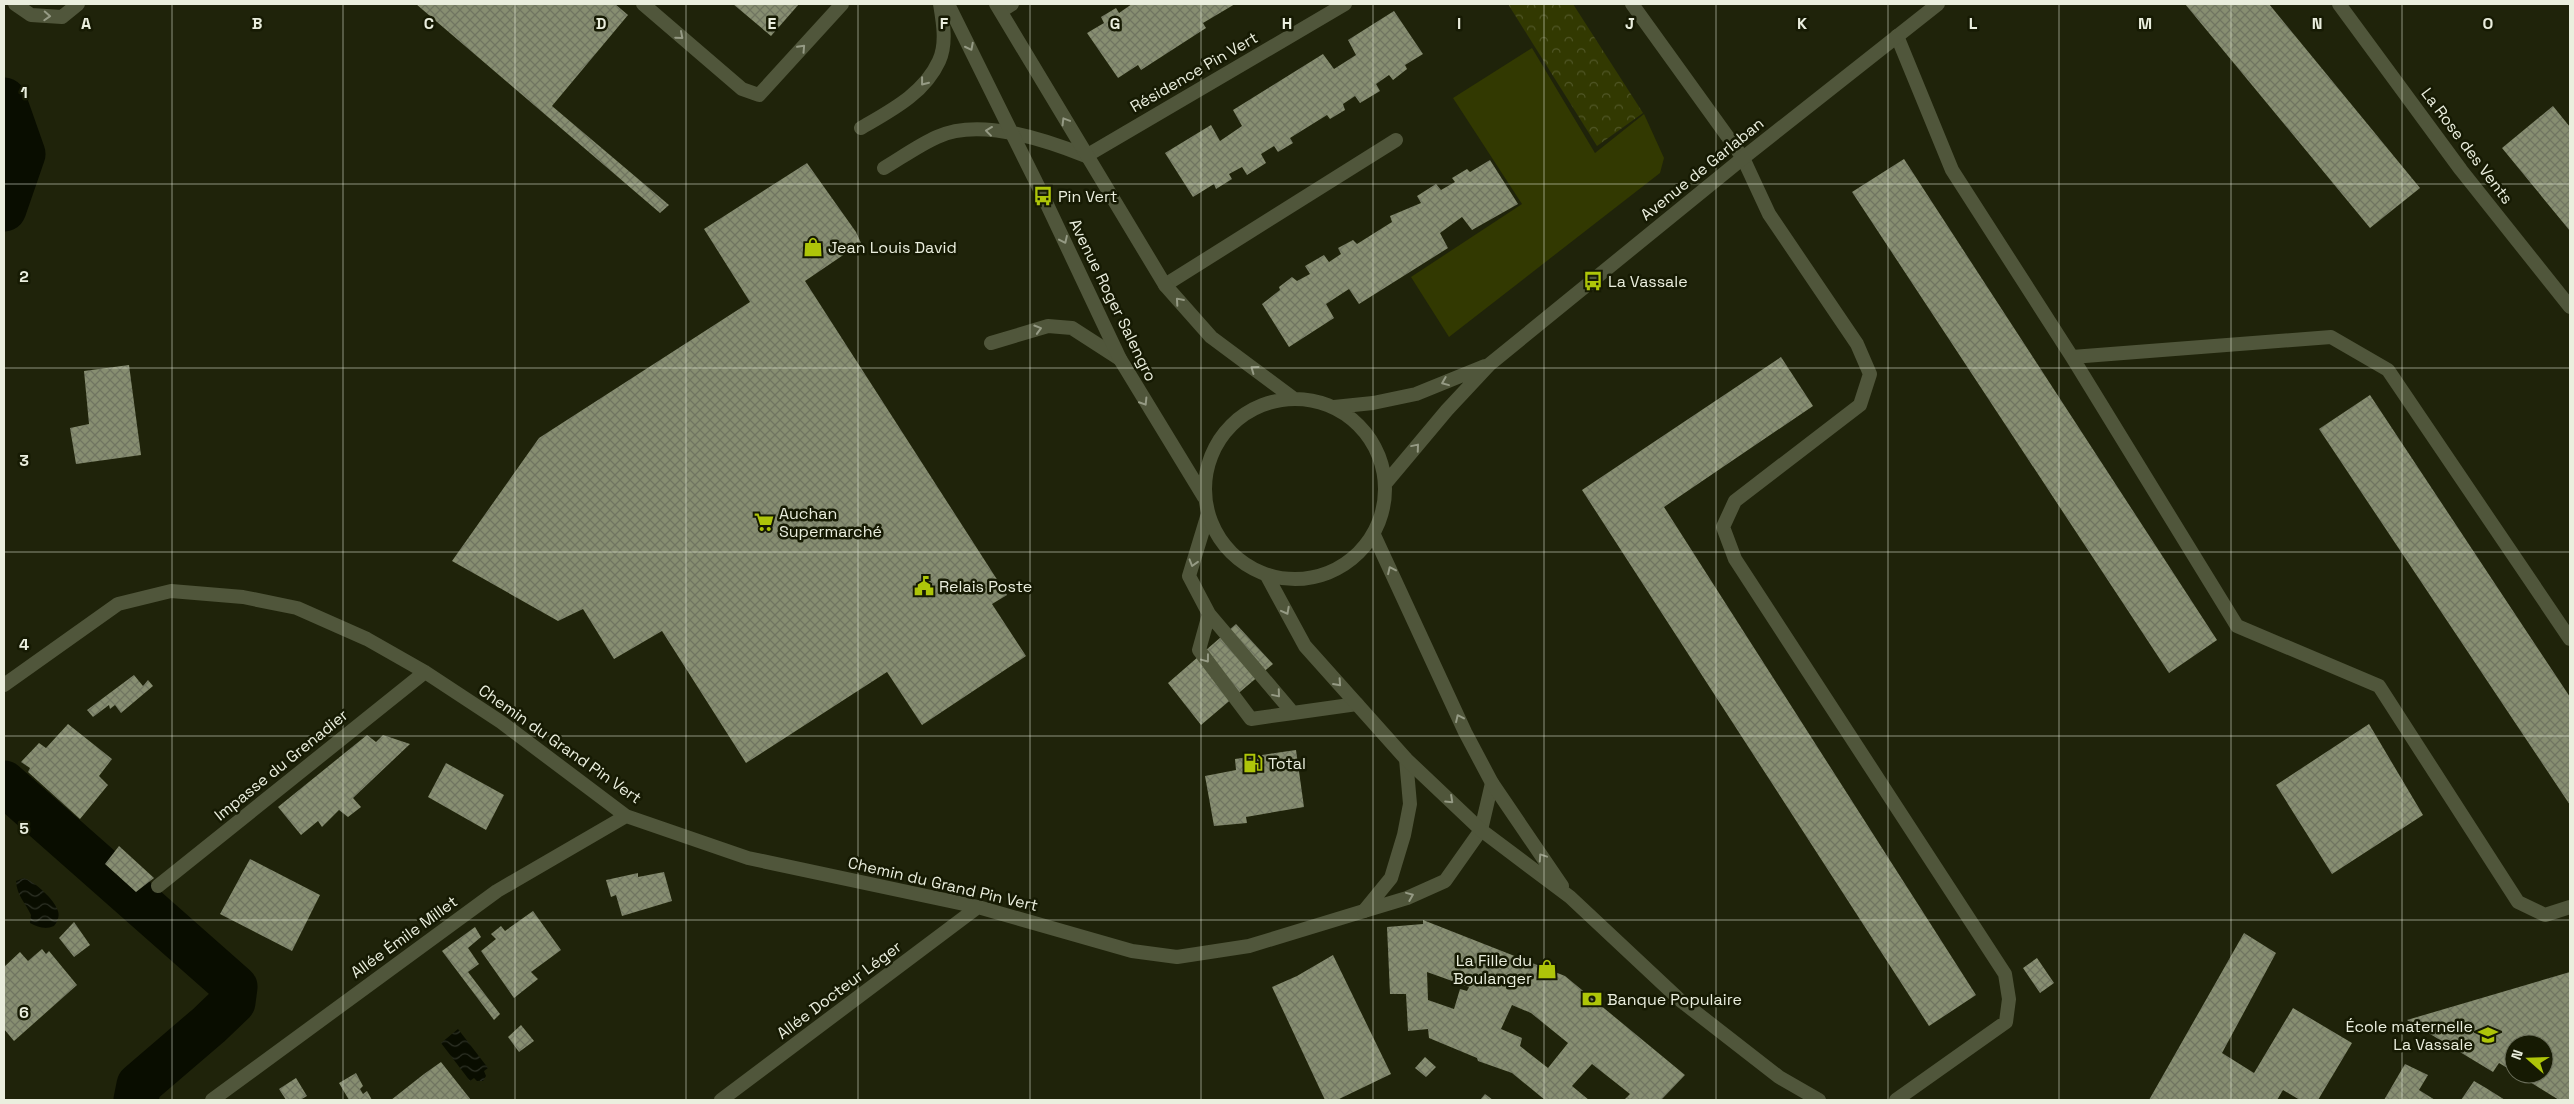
<svg xmlns="http://www.w3.org/2000/svg" width="2574" height="1104" font-family="'Space Grotesk',sans-serif">
	<style>
		.forest { fill: url(#forest-crowns) }
		.garden { fill: #323901 }
		.water { fill: url(#water-waves) }
		.lines { fill: none; stroke-linecap: round; stroke-linejoin: round }
		.canal { stroke: #090d00; stroke-width: 45 }
		.building { fill: url(#building-cross-hatch); fill-rule: evenodd }
		.service { stroke: #50563b; stroke-width: 14 }
		.minor { stroke: #50563b; stroke-width: 14 }
		.tertiary { stroke: #50563b; stroke-width: 14 }
		.secondary { stroke: #50563b; stroke-width: 14 }
		.oneway { stroke: #959a84 }
		.grid { fill: none; stroke: #eaeede; stroke-width: 1; stroke-opacity: 0.55 }
		.labels { text-anchor: middle; dominant-baseline: central; stroke-width: 5; stroke-linejoin: round; paint-order: stroke }
		.street-label { font-size: 16px; fill: #eaeede; stroke: #161a03 }
		.poi-label { font-size: 16px; fill: #eaeede; stroke: #161a03; text-anchor: start }
		.grid-label { font-size: 16px; text-anchor: middle; font-weight: bold; fill: #eaeede; stroke: #161a03; stroke-width: 5; stroke-linejoin: round; paint-order: stroke }
	</style>
	<defs>
		<pattern id="forest-crowns" width="20" height="18" patternUnits="userSpaceOnUse" patternTransform="scale(1.25)"><rect width="20" height="18" fill="#323901"/><path d="M2 6a3 3 0 1 1 6 0M12 15a3 3 0 1 1 6 0" fill="none" stroke="#505626"/></pattern>
		<pattern id="water-waves" width="16" height="10" patternUnits="userSpaceOnUse" patternTransform="scale(1.25)"><rect width="16" height="10" fill="#090d00"/><path d="M0 5q4-4 8 0t8 0" fill="none" stroke="#2d3125"/></pattern>
		<pattern id="building-cross-hatch" width="8" height="8" patternUnits="userSpaceOnUse" patternTransform="scale(1.25)"><rect width="8" height="8" fill="#878e71"/><path d="M0 0l8 8M0 8l8-8" fill="none" stroke="#707561"/></pattern>
	</defs>
	<rect width="100%" height="100%" fill="#1f230a"/>
	<path class="forest" d="M1508,4H1573L1643,113L1597,146Z"/>
	<path class="garden" d="M1532,48L1595,153L1644,114L1664,158L1660,173L1449,337L1411,277L1522,204L1453,98Z"/>
	<path class="water" d="M24,878C35,882 54,899 58,911C60,917 57,922 54,926C45,930 38,927 30,923L31,915C25,902 17,896 16,881Z
		M458,1029L488,1068L484,1071L486,1076L483,1081H477L474,1078L470,1081L441,1043Z"/>
	<g class="lines">
		<path class="canal" d="M4,100L23,154L4,209
			M4,783L235,987L233,1002L209,1025L139,1085L136,1100"/>
	</g>
	<path class="building" d="M416,4H615L628,15L552,106L669,205L660,213Z
		M733,4H799L771,36Z
		M1132,4H1235L1203,23L1206,28L1141,70L1138,65L1118,78L1087,33L1104,23L1101,17L1116,8L1119,13Z
		M2185,4H2269L2420,188L2370,228Z
		M1394,11L1423,54L1405,65L1407,69L1393,80L1389,75L1376,84L1380,91L1360,103L1355,96L1343,104L1345,110L1330,119L1327,115L1290,138L1293,143L1278,152L1274,146L1261,154L1266,163L1247,175L1242,167L1229,174L1232,179L1216,189L1214,184L1193,197L1165,153L1211,125L1220,141L1242,126L1233,110L1323,54L1334,69L1356,55L1348,40Z
		M2553,106L2570,127V231L2502,148Z
		M1904,159L2217,640L2169,673L1852,192Z
		M1490,160L1518,204L1472,230L1462,217L1440,233L1448,248L1359,304L1349,289L1326,304L1334,318L1289,347L1262,304L1280,290L1279,287L1292,277L1297,281L1310,274L1305,266L1324,255L1329,262L1341,254L1338,248L1353,240L1357,244L1392,222L1390,216L1421,203L1417,196L1436,184L1441,190L1455,182L1452,178L1467,169L1470,172Z
		M807,163L856,232L861,243L805,281L1007,595L992,604L1026,656L922,725L887,672L746,763L662,631L614,659L583,609L558,621L452,561L539,438L750,302L704,229Z
		M1781,357L1813,406L1664,507L1976,995L1929,1026L1582,490Z
		M129,365L141,455L76,464L70,428L89,424L84,371Z
		M2370,395L2570,697V805L2319,429Z
		M1236,624L1273,664L1201,725L1168,683Z
		M134,675L143,686L148,680L153,686L121,713L115,705L110,709L109,705L93,717L87,710Z
		M68,724L112,759L99,776L108,785L80,819L28,772L30,768L21,762L39,743L46,748Z
		M2369,724L2423,815L2332,874L2276,785Z
		M367,735L376,742L383,735L410,744L353,798L361,807L348,817L339,810L322,827L318,821L301,835L278,807Z
		M1296,750L1304,807L1246,817L1247,823L1214,826L1205,776L1236,770L1235,759Z
		M446,763L504,795L486,830L428,797Z
		M119,846L154,878L136,892L105,864Z
		M250,859L320,895L292,951L220,914Z
		M664,872L672,901L622,916L616,895L611,897L606,880L638,873V877Z
		M533,911L561,950L531,972L538,979L514,998L481,951L496,939L491,934L501,926L505,931Z
		M1423,920L1565,976L1685,1075L1661,1100H1624L1630,1094L1592,1064L1572,1086L1589,1100H1545L1512,1073L1478,1061L1477,1058L1429,1038L1428,1029L1408,1031L1406,994H1390L1387,927L1423,924ZM1427,972L1469,987L1467,991L1460,989L1454,1009L1428,1000ZM1512,1005L1531,1013L1568,1043L1548,1068L1520,1046L1522,1038L1501,1029Z
		M74,922L90,945L74,957L59,938Z
		M475,927L481,937L468,948L479,964L468,972L500,1014L494,1020L442,951Z
		M2244,933L2276,953L2222,1053L2254,1073L2293,1008L2352,1043L2318,1100H2300L2283,1090L2277,1100H2149Z
		M42,949L46,954L49,951L77,985L14,1041L4,1029V967L20,952L28,961Z
		M1333,955L1391,1074L1337,1100H1325L1272,987L1297,976Z
		M2037,958L2054,983L2040,993L2023,968Z
		M2570,972V1100H2559L2517,1074H2544V1044H2514V1072L2499,1063L2493,1072L2407,1020Z
		M521,1025L534,1041L519,1052L508,1037Z
		M1425,1057L1436,1067L1426,1077L1415,1068Z
		M441,1062L471,1100H391L424,1074Z
		M2405,1064L2428,1075L2419,1090L2435,1100H2384Z
		M356,1073L363,1086L360,1089L363,1094L367,1091L372,1100H349L339,1083Z
		M296,1078L307,1096L300,1100H286L279,1089Z
		M2474,1081L2486,1088L2505,1100H2461Z
		M1485,1094L1493,1100H1480Z"/>
	<g class="lines">
		<path class="service" d="M15,4L31,15L62,17L78,4
			M643,4L742,89L759,95L842,4
			M1632,4L1743,158L1769,214L1857,344L1870,374L1860,405L1735,501L1723,527L1735,559L2005,974L2009,999L2006,1022L1896,1100
			M2339,4L2461,170L2570,307
			M1001,11L1012,4
			M1897,36L1952,170L2072,357L2237,626L2379,686L2518,902L2545,915L2570,907
			M861,128C890,111 924,94 939,61C947,44 943,22 940,4
			M884,168C901,158 919,145 937,137C980,117 1046,140 1086,156L1345,4
			M1165,285L1396,140
			M991,343L1048,326L1072,328L1120,359
			M2072,357L2331,337L2388,370L2570,639
			M1207,517L1189,576L1209,614L1293,713L1357,704
			M1209,614L1199,650L1251,719L1293,713"/>
		<path class="minor" d="M4,685L118,604L171,591L243,597L297,608L367,639L425,672L501,722L626,816L748,858L978,907L1132,951L1177,957L1249,946L1364,911
			M158,886L425,672
			M212,1100L497,891L626,816
			M721,1100L978,907"/>
		<path class="tertiary" d="M1364,911L1407,898L1445,881L1481,830L1492,783
			M1364,911L1391,878L1404,835L1410,804L1406,759"/>
		<path class="secondary" d="M948,4L1043,196L1120,359L1204,497
			M996,4L1165,285L1211,337L1293,398
			M1205 489a90 90 0 1 1 180 0a90 90 0 1 1-180 0Z
			M1334,407L1373,403L1416,394L1485,366
			M1385,484L1447,410L1490,364L1743,158L1938,4
			M1374,535L1465,732L1492,783L1562,886
			M1267,576L1305,646L1406,759L1481,830L1570,897L1680,1000L1779,1077L1819,1100"/>
	</g>
	<defs><path id="oneway-chevron" d="M-2-3.5L2.5 0L-2 3.5" fill="none" stroke-width="1.6" stroke-linecap="round" stroke-linejoin="round" transform="scale(1.25)"/></defs>
	<g class="oneway">
		<use href="#oneway-chevron" transform="translate(47 16) rotate(3)"/>
		<use href="#oneway-chevron" transform="translate(680 36) rotate(41)"/>
		<use href="#oneway-chevron" transform="translate(970 47) rotate(63)"/>
		<use href="#oneway-chevron" transform="translate(802 48) rotate(-47)"/>
		<use href="#oneway-chevron" transform="translate(924 82) rotate(128)"/>
		<use href="#oneway-chevron" transform="translate(1065 121) rotate(-121)"/>
		<use href="#oneway-chevron" transform="translate(989 131) rotate(-173)"/>
		<use href="#oneway-chevron" transform="translate(1064 240) rotate(65)"/>
		<use href="#oneway-chevron" transform="translate(1179 301) rotate(-131)"/>
		<use href="#oneway-chevron" transform="translate(1038 329) rotate(-17)"/>
		<use href="#oneway-chevron" transform="translate(1254 369) rotate(-144)"/>
		<use href="#oneway-chevron" transform="translate(1445 382) rotate(158)"/>
		<use href="#oneway-chevron" transform="translate(1144 402) rotate(58)"/>
		<use href="#oneway-chevron" transform="translate(1416 447) rotate(-50)"/>
		<use href="#oneway-chevron" transform="translate(1193 563) rotate(107)"/>
		<use href="#oneway-chevron" transform="translate(1391 570) rotate(-115)"/>
		<use href="#oneway-chevron" transform="translate(1286 611) rotate(62)"/>
		<use href="#oneway-chevron" transform="translate(1206 659) rotate(53)"/>
		<use href="#oneway-chevron" transform="translate(1338 683) rotate(48)"/>
		<use href="#oneway-chevron" transform="translate(1277 694) rotate(50)"/>
		<use href="#oneway-chevron" transform="translate(1459 718) rotate(-115)"/>
		<use href="#oneway-chevron" transform="translate(1450 800) rotate(43)"/>
		<use href="#oneway-chevron" transform="translate(1542 857) rotate(-124)"/>
		<use href="#oneway-chevron" transform="translate(1410 896) rotate(-22)"/>
	</g>
	<path class="grid" d="M172,4V1100M343,4V1100M515,4V1100M686,4V1100M858,4V1100M1030,4V1100M1201,4V1100M1373,4V1100M1544,4V1100M1716,4V1100M1888,4V1100M2059,4V1100M2231,4V1100M2402,4V1100M4,184H2570M4,368H2570M4,552H2570M4,736H2570M4,920H2570"/>
	<defs>
		<symbol id="bus-bare" viewBox="-9 -9 18 18"><path d="M-5-6H5V4H4V6H2V4H-2V6H-4V4H-5ZM-3.5-4V0h7V-4ZM-3.5 1.2v1.5H-2V1.2ZM2 1.2v1.5H3.5V1.2Z" fill="#aec509" stroke="#161a03" stroke-width="2.5" paint-order="stroke"/></symbol>
		<symbol id="shop-bare" viewBox="-9 -9 18 18"><path d="M-5-2.5h2.3a2.7 3.5 0 0 1 5.4 0H5L5.5 6h-11ZM-1.5-2.5h3a1.5 2.3 0 0 0-3 0Z" fill="#aec509" stroke="#161a03" stroke-width="2.5" paint-order="stroke"/></symbol>
		<symbol id="supermarket-bare" viewBox="-9 -9 18 18"><path d="M-6-5.5h2.5l.6 2H6L4.5 2H-2.5L-4.4-4H-6ZM-1.5 3.2a1.3 1.3 0 1 0 .1 0ZM3 3.2a1.3 1.3 0 1 0 .1 0Z" fill="#aec509" stroke="#161a03" stroke-width="2.5" paint-order="stroke"/></symbol>
		<symbol id="civic-bare" viewBox="-9 -9 18 18"><path d="M-.6-6.5H3V-4.5H.6V-3L4-1V1h2V6H-6V1h2V-1L-.6-3ZM-1.2 2.5V6h2.4V2.5Z" fill="#aec509" stroke="#161a03" stroke-width="2.5" paint-order="stroke"/></symbol>
		<symbol id="fuel-bare" viewBox="-9 -9 18 18"><path d="M-5.5-6h7V0h2V4h1.3V-2.5L3-4.5l.8-.8L6-3V5H2.5V1h-1V6h-7ZM-4.2-4.7v3.2H.2V-4.7Z" fill="#aec509" stroke="#161a03" stroke-width="2.5" paint-order="stroke"/></symbol>
		<symbol id="bank-bare" viewBox="-9 -9 18 18"><path d="M-6-4H6V4H-6ZM0-2.3a2.3 2.3 0 1 0 0 4.6a2.3 2.3 0 1 0 0-4.6Z" fill="#aec509" stroke="#161a03" stroke-width="2.5" paint-order="stroke"/></symbol>
		<symbol id="school-bare" viewBox="-9 -9 18 18"><path d="M0-5L7-2L0 1L-7-2ZM-4 1L0 2.5L4 1V4Q0 6-4 4Z" fill="#aec509" stroke="#161a03" stroke-width="2.5" paint-order="stroke"/></symbol>
	</defs>
	<g fill-rule="evenodd">
		<use href="#bus-bare" x="1029" y="182" width="28" height="28"/>
		<use href="#shop-bare" x="799" y="233" width="28" height="28"/>
		<use href="#bus-bare" x="1579" y="267" width="28" height="28"/>
		<use href="#supermarket-bare" x="750" y="508" width="28" height="28"/>
		<use href="#civic-bare" x="910" y="572" width="28" height="28"/>
		<use href="#fuel-bare" x="1239" y="749" width="28" height="28"/>
		<use href="#shop-bare" x="1533" y="955" width="28" height="28"/>
		<use href="#bank-bare" x="1578" y="985" width="28" height="28"/>
		<use href="#school-bare" x="2474" y="1021" width="28" height="28"/>
	</g>
	<g class="labels">
		<g class="street-label">
			<text transform="translate(1194 72) rotate(-30)">Résidence Pin Vert</text>
			<text transform="translate(2467 146) rotate(53)">La Rose des Vents</text>
			<text transform="translate(1702 169) rotate(-39)">Avenue de Garlaban</text>
			<text transform="translate(1113 300) rotate(64)">Avenue Roger Salengro</text>
			<text transform="translate(560 744) rotate(35)">Chemin du Grand Pin Vert</text>
			<text transform="translate(281 765) rotate(-39)">Impasse du Grenadier</text>
			<text transform="translate(943 884) rotate(13)">Chemin du Grand Pin Vert</text>
			<text transform="translate(404 937) rotate(-36)">Allée Émile Millet</text>
			<text transform="translate(839 990) rotate(-37)">Allée Docteur Léger</text>
		</g>
		<g class="poi-label">
			<text x="1058" y="196">Pin Vert</text>
			<text x="828" y="247">Jean Louis David</text>
			<text x="1608" y="281">La Vassale</text>
			<text x="779" y="513">Auchan<tspan x="779" dy="18">Supermarché</tspan></text>
			<text x="939" y="586">Relais Poste</text>
			<text x="1268" y="763">Total</text>
			<text x="1532" y="960" text-anchor="end">La Fille du<tspan x="1532" dy="18">Boulanger</tspan></text>
			<text x="1607" y="999">Banque Populaire</text>
			<text x="2473" y="1026" text-anchor="end">École maternelle<tspan x="2473" dy="18">La Vassale</tspan></text>
		</g>
	</g>
	<g class="grid-label">
		<text x="86" y="29">A</text>
		<text x="257" y="29">B</text>
		<text x="429" y="29">C</text>
		<text x="601" y="29">D</text>
		<text x="772" y="29">E</text>
		<text x="944" y="29">F</text>
		<text x="1115" y="29">G</text>
		<text x="1287" y="29">H</text>
		<text x="1459" y="29">I</text>
		<text x="1630" y="29">J</text>
		<text x="1802" y="29">K</text>
		<text x="1973" y="29">L</text>
		<text x="2145" y="29">M</text>
		<text x="2317" y="29">N</text>
		<text x="2488" y="29">O</text>
		<text x="24" y="98">1</text>
		<text x="24" y="282">2</text>
		<text x="24" y="466">3</text>
		<text x="24" y="650">4</text>
		<text x="24" y="834">5</text>
		<text x="24" y="1018">6</text>
	</g>
	<rect width="2574" height="1104" fill="none" stroke="#eaeede" stroke-width="10"/>
	<g transform="translate(2529 1059) rotate(290)"><circle r="24" fill="#161a03" stroke="#6b6f5b"/>
	<path d="M0-4L9 19L0 12L-9 19Z" fill="#aec509"/>
	<text y="-8" font-size="14" font-weight="bold" text-anchor="middle" fill="#eaeede">N</text>
	</g>
</svg>
